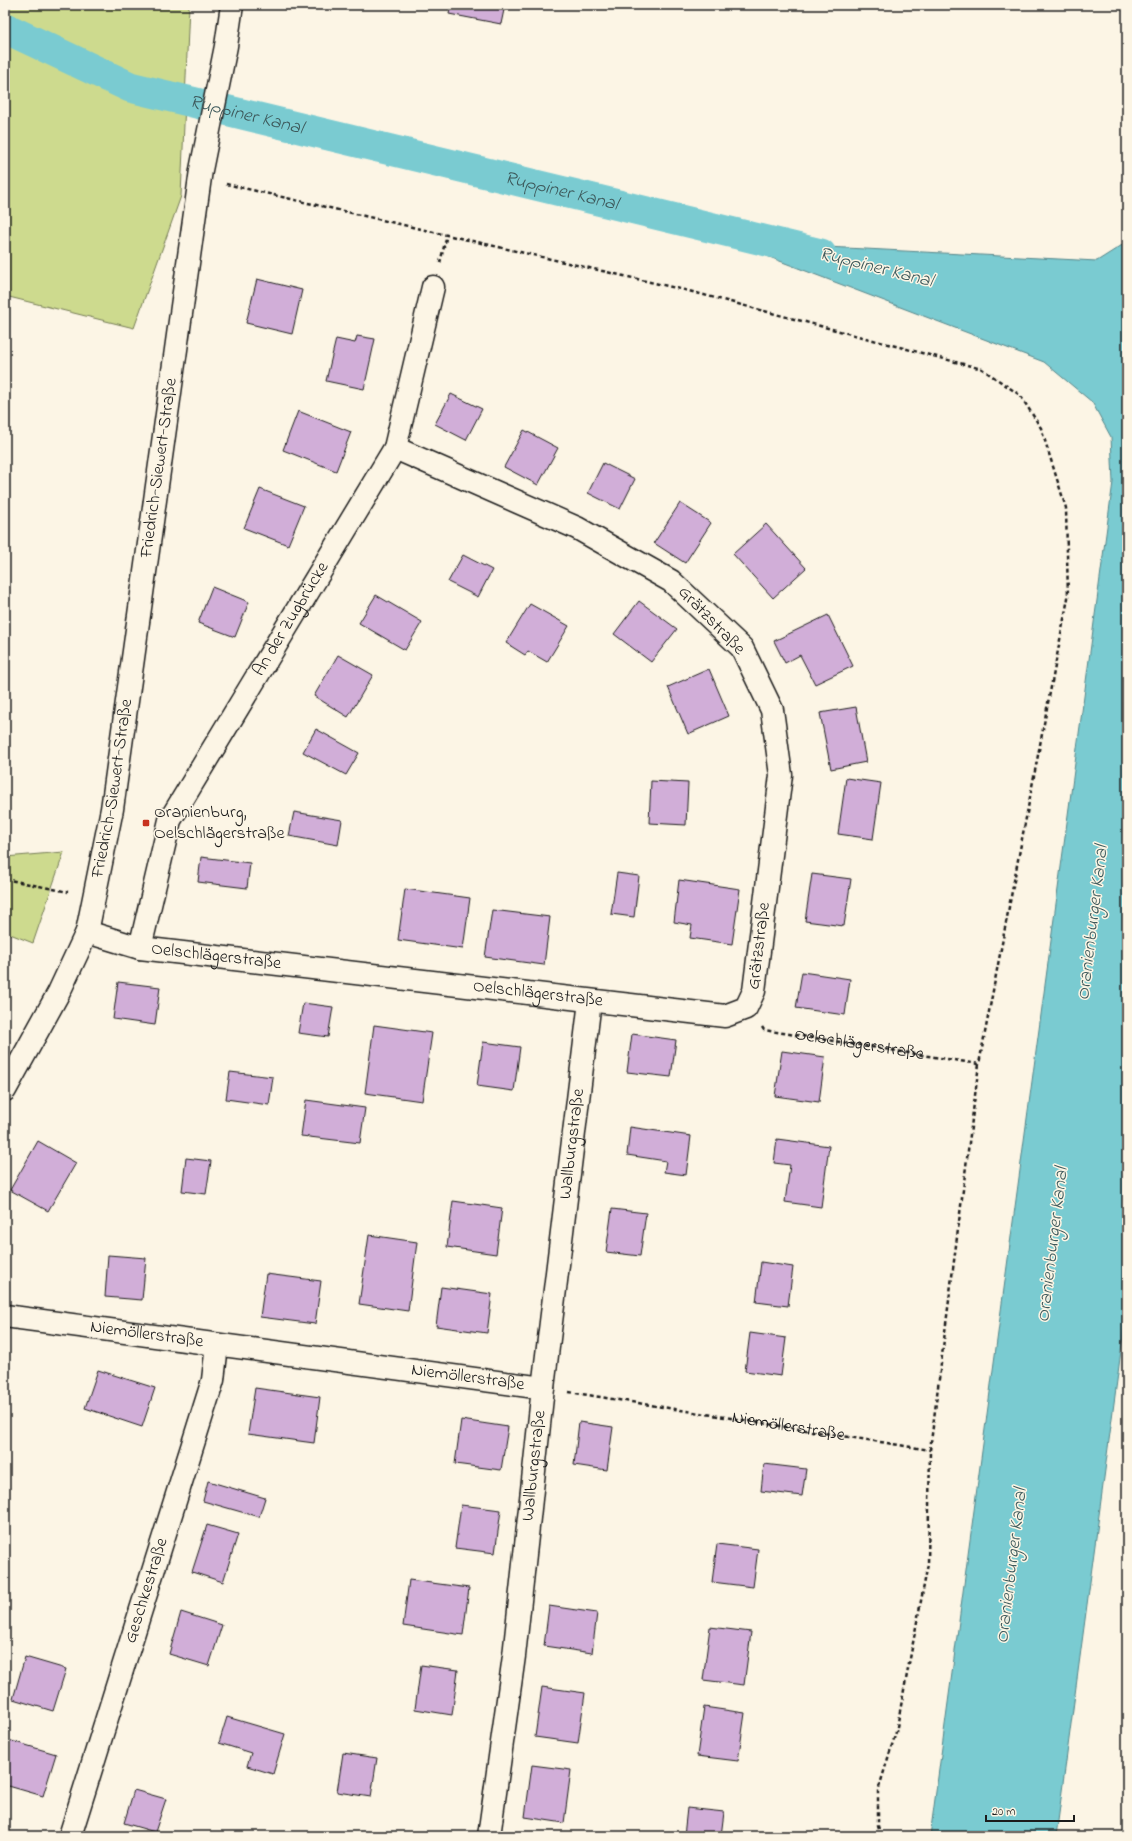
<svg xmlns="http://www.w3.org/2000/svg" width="1132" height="1841" font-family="'Indie Flower',sans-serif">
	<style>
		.green { fill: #cdda8e; stroke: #747b55 }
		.water { fill: #7acbd1; stroke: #548589 }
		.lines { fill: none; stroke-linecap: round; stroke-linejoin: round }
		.canal { stroke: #7acbd1; stroke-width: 31 }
		.building { fill: #d1aed8; stroke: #1c1c1c }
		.minor-casing { stroke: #1c1c1c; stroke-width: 25 }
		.path { stroke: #1c1c1c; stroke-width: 2.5; stroke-dasharray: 4 3; stroke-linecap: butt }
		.minor { stroke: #fcf5e5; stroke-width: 22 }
		.poi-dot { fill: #c8321e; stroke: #fcf5e5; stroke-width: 1.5 }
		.labels { text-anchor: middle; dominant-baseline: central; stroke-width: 3; stroke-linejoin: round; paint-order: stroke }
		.street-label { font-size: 18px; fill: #1c1c1c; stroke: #fcf5e5 }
		.poi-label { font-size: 18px; fill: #1c1c1c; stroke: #fcf5e5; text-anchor: start }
		.water-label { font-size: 19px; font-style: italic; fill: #3d595b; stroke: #fcf5e5 }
	</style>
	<rect width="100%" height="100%" fill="#fcf5e5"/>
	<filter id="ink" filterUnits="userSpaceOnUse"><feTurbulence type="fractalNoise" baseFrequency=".025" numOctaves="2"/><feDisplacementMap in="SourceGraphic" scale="8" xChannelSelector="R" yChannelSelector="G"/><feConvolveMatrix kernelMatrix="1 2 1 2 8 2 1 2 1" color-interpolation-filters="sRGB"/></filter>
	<g filter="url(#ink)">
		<path class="green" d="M5,5H189L181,196L134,328L5,296Z
			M64,852L33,943L5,932V857Z"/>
		<path class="water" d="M730,242L1097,261L1127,242V1306L1056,1836H930L1113,482L1111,437L1092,402L1044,362Z"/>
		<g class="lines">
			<path class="canal" id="s1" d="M5,28L130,87L821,254"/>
		</g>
		<path class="building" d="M451,5H505L501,24L449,14Z
			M257,279L302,290L292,334L246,323Z
			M357,336L375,339L364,389L326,381L336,339L355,343Z
			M451,394L482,409L466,440L435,424Z
			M298,411L351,432L336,471L283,450Z
			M524,430L558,448L538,485L504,467Z
			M603,463L635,479L620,509L588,493Z
			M260,489L304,506L288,545L244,528Z
			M680,503L711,523L685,563L654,543Z
			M766,524L806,568L773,598L733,554Z
			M463,555L492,570L478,597L448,582Z
			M212,587L249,602L235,637L198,623Z
			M376,595L422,622L405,650L359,623Z
			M639,601L677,629L651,662L614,634Z
			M530,604L569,626L547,662L528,651L525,655L506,643Z
			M828,615L853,666L815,684L800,655L785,663L774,641Z
			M338,655L373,675L348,717L314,696Z
			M709,669L729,716L688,734L668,687Z
			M856,707L866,762L831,769L820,713Z
			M316,729L359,753L346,775L303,752Z
			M846,778L881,783L873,839L838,834Z
			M651,781L688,783L686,825L649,823Z
			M294,812L342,820L338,845L289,836Z
			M201,857L250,863L247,888L198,882Z
			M617,873L639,876L634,917L611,914Z
			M812,874L851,879L844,926L805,921Z
			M679,880L740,889L732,944L690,938L692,925L674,922Z
			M405,889L470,898L463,949L398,940Z
			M492,910L550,917L544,965L485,957Z
			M802,972L850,979L845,1015L796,1008Z
			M118,982L160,987L155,1025L113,1019Z
			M303,1003L333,1007L328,1037L298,1033Z
			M374,1025L432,1033L422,1101L365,1093Z
			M632,1034L676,1040L671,1077L627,1072Z
			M483,1042L520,1047L514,1091L477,1086Z
			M782,1051L825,1057L819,1102L775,1096Z
			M230,1072L273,1077L269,1105L226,1099Z
			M306,1100L365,1108L360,1143L301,1136Z
			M630,1127L691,1136L686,1175L664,1172L666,1161L627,1155Z
			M777,1139L829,1146L821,1207L785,1202L790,1165L774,1163Z
			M38,1141L76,1163L48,1211L10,1190Z
			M186,1158L211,1161L206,1194L182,1191Z
			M453,1201L502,1208L496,1254L447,1247Z
			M612,1209L646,1213L640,1256L606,1252Z
			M369,1235L417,1242L408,1311L359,1304Z
			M108,1255L146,1258L142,1300L105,1297Z
			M761,1262L793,1267L788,1306L756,1302Z
			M266,1274L321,1281L315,1324L260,1317Z
			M441,1287L492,1294L487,1333L436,1326Z
			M750,1333L786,1338L781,1376L745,1371Z
			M98,1370L155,1388L142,1427L85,1408Z
			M255,1388L320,1397L314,1443L248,1434Z
			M461,1420L508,1427L501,1470L455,1464Z
			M579,1422L613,1427L607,1470L574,1465Z
			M764,1464L806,1469L802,1496L761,1491Z
			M208,1481L265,1498L259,1517L203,1501Z
			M461,1505L501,1510L495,1553L455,1548Z
			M207,1525L238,1534L223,1582L192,1572Z
			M717,1544L758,1549L753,1587L712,1582Z
			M409,1580L469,1588L463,1635L403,1626Z
			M549,1606L597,1613L592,1653L544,1646Z
			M181,1612L222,1625L209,1666L169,1654Z
			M710,1627L751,1632L744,1685L703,1680Z
			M25,1657L66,1669L53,1711L13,1699Z
			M421,1665L458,1670L452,1715L415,1709Z
			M542,1687L585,1693L578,1743L535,1737Z
			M704,1707L745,1713L738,1761L697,1756Z
			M227,1717L285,1734L273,1774L247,1766L251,1753L219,1743Z
			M5,1739L56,1754L43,1796L5,1785Z
			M343,1753L377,1758L371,1797L337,1792Z
			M532,1765L571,1770L564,1823L525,1817Z
			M134,1790L166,1799L155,1832L124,1823Z
			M687,1808L724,1812L721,1836H684Z"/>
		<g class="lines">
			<defs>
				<g id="minor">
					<path id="s4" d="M87,932L140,948L725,1016L746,1008L754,991L781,775L772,710L742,648L671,581L577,528L395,448"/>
					<path id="s5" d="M140,948L170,820L395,448L433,287"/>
					<path id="s6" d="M5,1090L59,992L87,932L112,809L201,170L226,46L232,5"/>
					<path id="s7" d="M5,1316L543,1388"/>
					<path id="s8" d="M70,1836L213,1380L217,1345"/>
					<path id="s9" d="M489,1836L514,1656L543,1388L590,1001"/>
				</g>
			</defs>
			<use href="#minor" class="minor-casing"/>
			<g class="path">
				<path d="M226,184L689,291L982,369L1020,395L1041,428L1066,508L1068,598L979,1064L930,1450L928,1564L896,1732L878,1791V1826L881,1836"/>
				<path d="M440,263L447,234"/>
				<path d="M5,879L68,892"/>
				<path id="s2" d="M762,1027L764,1030L979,1064"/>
				<path id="s3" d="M569,1392L930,1450"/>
			</g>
			<use href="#minor" class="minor"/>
		</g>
	</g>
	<rect class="poi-dot" x="142" y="819" width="8" height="8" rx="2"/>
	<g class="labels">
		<g class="street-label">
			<text stroke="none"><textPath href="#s6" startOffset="648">Friedrich-Siewert-Straße</textPath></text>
			<text stroke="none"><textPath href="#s5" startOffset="366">An der Zugbrücke</textPath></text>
			<text transform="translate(711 621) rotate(46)">Grätzstraße</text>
			<text stroke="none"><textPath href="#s6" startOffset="324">Friedrich-Siewert-Straße</textPath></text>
			<text stroke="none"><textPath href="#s4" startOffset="731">Grätzstraße</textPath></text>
			<text stroke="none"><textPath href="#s4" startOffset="132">Oelschlägerstraße</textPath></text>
			<text stroke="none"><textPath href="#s4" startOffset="456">Oelschlägerstraße</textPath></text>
			<text stroke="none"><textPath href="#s2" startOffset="100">Oelschlägerstraße</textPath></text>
			<text stroke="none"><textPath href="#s9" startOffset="697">Wallburgstraße</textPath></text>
			<text stroke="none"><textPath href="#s7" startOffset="143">Niemöllerstraße</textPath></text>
			<text stroke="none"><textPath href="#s7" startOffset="467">Niemöllerstraße</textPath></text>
			<text stroke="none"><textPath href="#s3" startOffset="222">Niemöllerstraße</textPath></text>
			<text stroke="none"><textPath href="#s9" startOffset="373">Wallburgstraße</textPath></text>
			<text stroke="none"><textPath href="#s8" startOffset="257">Geschkestraße</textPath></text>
		</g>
		<g class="poi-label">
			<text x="154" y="813">Oranienburg,<tspan x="154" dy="21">Oelschlägerstraße</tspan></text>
		</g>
		<g class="water-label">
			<text stroke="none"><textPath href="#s1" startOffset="258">Ruppiner Kanal</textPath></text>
			<text stroke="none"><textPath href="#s1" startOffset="582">Ruppiner Kanal</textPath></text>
			<text transform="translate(876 268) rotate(14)">Ruppiner Kanal</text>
			<text transform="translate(1093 923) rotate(-83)">Oranienburger Kanal</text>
			<text transform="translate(1053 1245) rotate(-83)">Oranienburger Kanal</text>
			<text transform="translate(1012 1566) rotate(-83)">Oranienburger Kanal</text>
		</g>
	</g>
	<rect width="1132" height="1841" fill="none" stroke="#fcf5e5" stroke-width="20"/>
	<rect x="10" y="10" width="1112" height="1821" fill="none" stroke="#1c1c1c" stroke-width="1.5" filter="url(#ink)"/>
	<path d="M986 1815v6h88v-6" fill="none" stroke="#1c1c1c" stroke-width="2"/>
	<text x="992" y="1815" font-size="12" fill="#1c1c1c" stroke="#fcf5e5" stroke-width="3" paint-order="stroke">20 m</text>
</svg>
